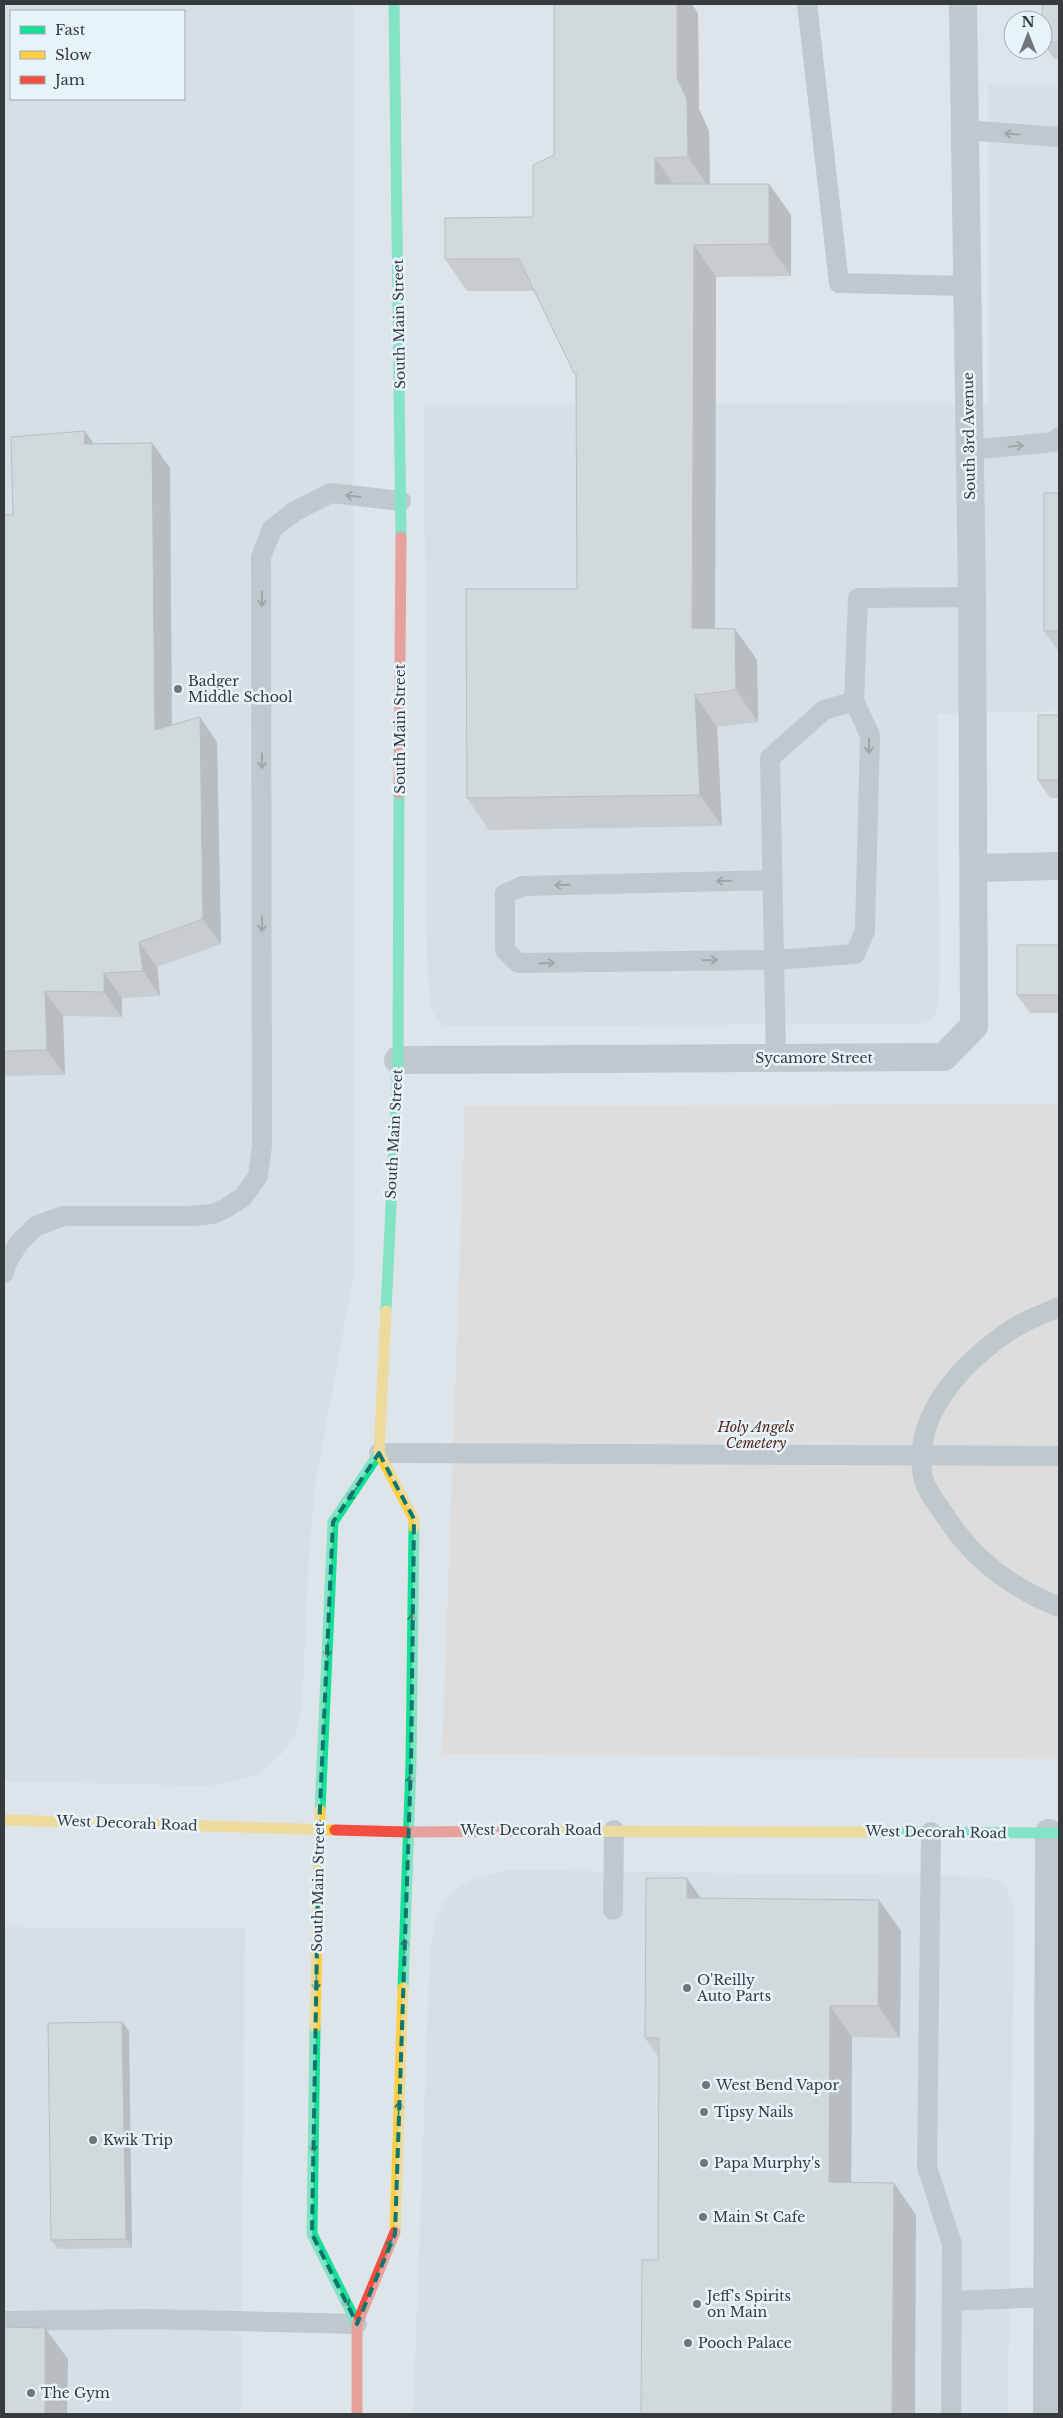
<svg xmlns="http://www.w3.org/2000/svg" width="1063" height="2418" font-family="'Libre Baskerville',serif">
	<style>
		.built { fill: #cbd8e1; fill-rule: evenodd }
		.green { fill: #dcd2d1 }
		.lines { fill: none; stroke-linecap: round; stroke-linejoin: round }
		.lane { stroke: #9aa4aa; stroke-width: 20 }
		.street { stroke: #9aa4aa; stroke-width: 28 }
		.fast { stroke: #16e098; stroke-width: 11 }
		.slow { stroke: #ffcf43; stroke-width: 11 }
		.jam { stroke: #f24e42; stroke-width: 11 }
		.wall { fill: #a9aeb0 }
		.shaded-wall { fill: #898d90 }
		.building { fill: #c4cacd; stroke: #898d90 }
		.oneway { stroke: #545a5e }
		.oneway2 { stroke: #288566 }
		.marked { fill: none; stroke: #0f766e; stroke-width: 4; stroke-dasharray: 10 6; stroke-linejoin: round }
		.poi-dot { fill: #71767a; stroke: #e7f3fb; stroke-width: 2 }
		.labels { text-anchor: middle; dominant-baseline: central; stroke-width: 5; stroke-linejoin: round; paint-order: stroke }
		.street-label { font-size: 14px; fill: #363b3e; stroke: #e7f3fb }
		.poi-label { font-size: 14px; fill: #363b3e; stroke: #e7f3fb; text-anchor: start }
		.park-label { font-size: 14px; font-style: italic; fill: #55281c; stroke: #e7f3fb }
	</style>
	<rect width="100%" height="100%" fill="#dee5ea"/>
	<path class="built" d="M4,4H353V1279L316,1480L309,1556L302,1706L296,1732L282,1754L256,1776L207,1786L4,1781ZM11,11H184V99H11Z
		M988,85H1059V711L937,714L940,956L939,999L936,1013L929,1020L915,1024L445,1026L435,1016L430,1006L427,958L424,405L988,403Z
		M504,1870L966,1876L992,1878L1004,1883L1013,1904L1014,1921L1008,2414H413L430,1949L436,1917L446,1898L467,1882Z
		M4,1927L245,1928L241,2414H4Z"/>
	<path class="green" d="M1059,1104V1759L442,1754L465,1106Z"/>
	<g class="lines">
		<path class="lane" d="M807,4L839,283L967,286
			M965,130L1059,137
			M970,450L1054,442L1059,437
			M773,880L523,886L505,894V950L518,963L774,960L855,954L865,931L870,735L854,701
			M776,1058L770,758L824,710L854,701L858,598L972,597
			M4,1273L6,1264L18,1244L36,1226L63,1216H191L213,1214L226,1208L243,1197L258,1176L262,1145L261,557L272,529L295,511L331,493L401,501
			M1059,1307C1040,1315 1019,1323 1002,1336C958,1368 912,1418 923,1477C926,1492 940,1507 948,1520C975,1561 1014,1589 1059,1607
			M379,1453L1059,1456
			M931,1832L927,2167L952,2244L951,2414
			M613,1910L614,1830
			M952,2301L1047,2297
			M4,2321L145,2319L357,2324"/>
		<path class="street" d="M975,868L1059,866
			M398,1060L944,1057L974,1026L972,597L963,4
			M1047,2414L1049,1833"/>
		<path class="fast" d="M394,4L401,537
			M386,1311L398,1060L399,793
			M320,1810L333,1522L379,1453
			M871,1832L1059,1833
			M403,1988L411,1763L414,1527
			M315,2027L312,2234L357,2324"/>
		<path class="slow" d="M386,1311L379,1453L414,1519V1527
			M4,1820L335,1830
			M547,1831L871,1832
			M315,2027L320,1810
			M395,2232L403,1988"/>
		<path class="jam" d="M399,793L401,537
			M335,1830L408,1832L547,1831
			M357,2414V2324L395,2232"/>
	</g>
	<path class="wall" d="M1059,4V59H1054L1043,43V20Z
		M698,13L699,109L709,131L710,184H769L791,215V276L716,277L715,628L735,629L757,660L758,722L717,727L722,826L489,830L467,798L577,589L576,376L534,291H467L445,259L533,217L554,155Z
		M85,431L94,444L152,443L170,468L172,725L217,742L221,944L157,967L160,996L122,998V1017L63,1016L65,1075L4,1076V515H13Z
		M1059,493V652L1044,631Z
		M1059,715V798H1050L1038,780Z
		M1059,945V1013H1030L1017,995Z
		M701,1898L879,1900L901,1931L900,2038L852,2037L851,2183L916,2215L658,2260L659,2058L645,2038Z
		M122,2022L129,2031L132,2248L58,2249L51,2240Z"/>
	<path class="shaded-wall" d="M677,4H692L698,13L699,109L709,131L710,189L688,157L677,78Z
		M655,158L677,189L655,184Z
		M769,184L791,215V276L769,244Z
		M694,245L716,277L715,660L692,628Z
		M85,431L102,456L84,444Z
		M152,443L170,468L172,755L155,730Z
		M735,629L757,660L758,722L736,690Z
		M695,695L717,727L722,826L700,795Z
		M200,717L217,742L221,944L203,919Z
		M139,942L157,967L160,996L143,971Z
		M104,973L122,998V1017L104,992Z
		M45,991L63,1016L65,1075L47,1050Z
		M687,1878L709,1910L687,1898Z
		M879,1900L901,1931L900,2038L878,2006Z
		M830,2006L852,2037L851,2214L829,2182Z
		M122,2022L129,2031L132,2248L126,2239Z
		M894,2183L916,2215L915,2414H892Z
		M45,2328L68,2359L67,2414H45Z"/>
	<path class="building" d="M554,4H677V78L687,99L688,157L655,158V184H769V244L694,245L692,628L735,629L736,690L695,695L700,795L467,798L466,589H577L576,373H574L519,259H445V218L533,217V165L554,155Z
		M1042,4H1059V42H1043Z
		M85,431L84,444L152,443L155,730L200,717L203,919L139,942L143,971L104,973V992L45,991L47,1050L4,1051V515H13L11,437Z
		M1044,493H1059V631H1044Z
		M1038,715H1059V780H1038Z
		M1017,945H1059V995H1017Z
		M646,1878H687V1898L879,1900L878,2006H830L829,2182L894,2183L892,2414H641L642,2260H658L659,2038H645Z
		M122,2022L126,2239L51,2240L48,2023Z
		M4,2327L45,2328V2414H4Z"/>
	<defs><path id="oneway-shaft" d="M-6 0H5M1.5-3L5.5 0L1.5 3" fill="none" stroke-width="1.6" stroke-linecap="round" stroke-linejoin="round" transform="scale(1.25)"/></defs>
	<g class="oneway">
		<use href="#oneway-shaft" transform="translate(1012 134) rotate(-176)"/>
		<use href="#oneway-shaft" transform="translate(1016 446) rotate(-5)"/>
		<use href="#oneway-shaft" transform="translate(353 496) rotate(-173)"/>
		<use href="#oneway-shaft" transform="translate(262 599) rotate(90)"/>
		<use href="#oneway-shaft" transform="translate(869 746) rotate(91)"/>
		<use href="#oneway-shaft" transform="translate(262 761) rotate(90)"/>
		<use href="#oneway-shaft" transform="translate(724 881) rotate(179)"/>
		<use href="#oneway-shaft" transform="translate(562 885) rotate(179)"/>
		<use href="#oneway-shaft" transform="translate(262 924) rotate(90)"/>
		<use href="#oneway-shaft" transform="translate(710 960) rotate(-1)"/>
		<use href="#oneway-shaft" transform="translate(547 963) rotate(-1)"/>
	</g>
	<g class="oneway2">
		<use href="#oneway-shaft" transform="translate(352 1494) rotate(124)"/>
		<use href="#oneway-shaft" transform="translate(412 1621) rotate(-89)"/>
		<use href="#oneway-shaft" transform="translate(327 1650) rotate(93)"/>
		<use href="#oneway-shaft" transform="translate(410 1783) rotate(-88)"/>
		<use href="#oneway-shaft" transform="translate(405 1946) rotate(-88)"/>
		<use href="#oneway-shaft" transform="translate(316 1983) rotate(91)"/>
		<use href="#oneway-shaft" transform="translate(399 2109) rotate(-88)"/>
		<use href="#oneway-shaft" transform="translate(313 2145) rotate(91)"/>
		<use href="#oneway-shaft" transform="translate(389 2247) rotate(-67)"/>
		<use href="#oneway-shaft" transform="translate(345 2300) rotate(63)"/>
	</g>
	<path d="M0 0H1063V2418H0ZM379,1453L414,1519L411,1763L395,2234L357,2324L312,2234L319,1829L333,1522Z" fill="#dee5ea" fill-opacity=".55" fill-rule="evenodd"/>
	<path class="marked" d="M379,1453L414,1519L411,1763L395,2234L357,2324L312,2234L319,1829L333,1522Z"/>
	<g class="poi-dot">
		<circle cx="178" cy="689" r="5"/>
		<circle cx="687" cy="1988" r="5"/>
		<circle cx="706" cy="2085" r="5"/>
		<circle cx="704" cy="2112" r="5"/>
		<circle cx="93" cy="2140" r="5"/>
		<circle cx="704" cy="2163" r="5"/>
		<circle cx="703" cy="2217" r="5"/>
		<circle cx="697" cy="2304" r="5"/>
		<circle cx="688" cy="2343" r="5"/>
		<circle cx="31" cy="2393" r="5"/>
	</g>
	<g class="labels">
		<g class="street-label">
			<text transform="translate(399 324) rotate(-91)">South Main Street</text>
			<text transform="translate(969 436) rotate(-91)">South 3rd Avenue</text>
			<text transform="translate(400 729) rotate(-90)">South Main Street</text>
			<text x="814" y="1058">Sycamore Street</text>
			<text transform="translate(394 1134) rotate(-87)">South Main Street</text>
			<text transform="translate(127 1823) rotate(2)">West Decorah Road</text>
			<text x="531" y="1830">West Decorah Road</text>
			<text transform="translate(936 1832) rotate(1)">West Decorah Road</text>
			<text transform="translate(318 1887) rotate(-89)">South Main Street</text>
		</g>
		<g class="poi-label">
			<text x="188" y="681">Badger<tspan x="188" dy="16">Middle School</tspan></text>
			<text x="697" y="1980">O'Reilly<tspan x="697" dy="16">Auto Parts</tspan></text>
			<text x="716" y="2085">West Bend Vapor</text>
			<text x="714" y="2112">Tipsy Nails</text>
			<text x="103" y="2140">Kwik Trip</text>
			<text x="714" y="2163">Papa Murphy's</text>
			<text x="713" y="2217">Main St Cafe</text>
			<text x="707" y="2296">Jeff's Spirits<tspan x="707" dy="16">on Main</tspan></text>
			<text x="698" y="2343">Pooch Palace</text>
			<text x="41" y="2393">The Gym</text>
		</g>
		<g class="park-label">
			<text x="756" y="1427">Holy Angels<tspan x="756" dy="16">Cemetery</tspan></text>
		</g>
	</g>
	<rect width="1063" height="2418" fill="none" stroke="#363b3e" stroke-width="10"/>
	<rect x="10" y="10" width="175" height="90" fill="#e7f3fb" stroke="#a0a9af"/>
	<rect x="20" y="26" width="25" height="8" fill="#16e098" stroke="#a0a9af"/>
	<text x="55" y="35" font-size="15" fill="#363b3e">Fast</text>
	<rect x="20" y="51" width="25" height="8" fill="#ffcf43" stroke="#a0a9af"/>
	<text x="55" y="60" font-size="15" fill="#363b3e">Slow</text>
	<rect x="20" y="76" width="25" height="8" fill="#f24e42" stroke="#a0a9af"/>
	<text x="55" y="85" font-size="15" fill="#363b3e">Jam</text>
	<g transform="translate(1028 35)"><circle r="24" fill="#e7f3fb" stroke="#a0a9af"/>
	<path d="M0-4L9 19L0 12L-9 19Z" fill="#71767a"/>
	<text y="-8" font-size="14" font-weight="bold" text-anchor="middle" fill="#363b3e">N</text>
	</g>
</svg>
